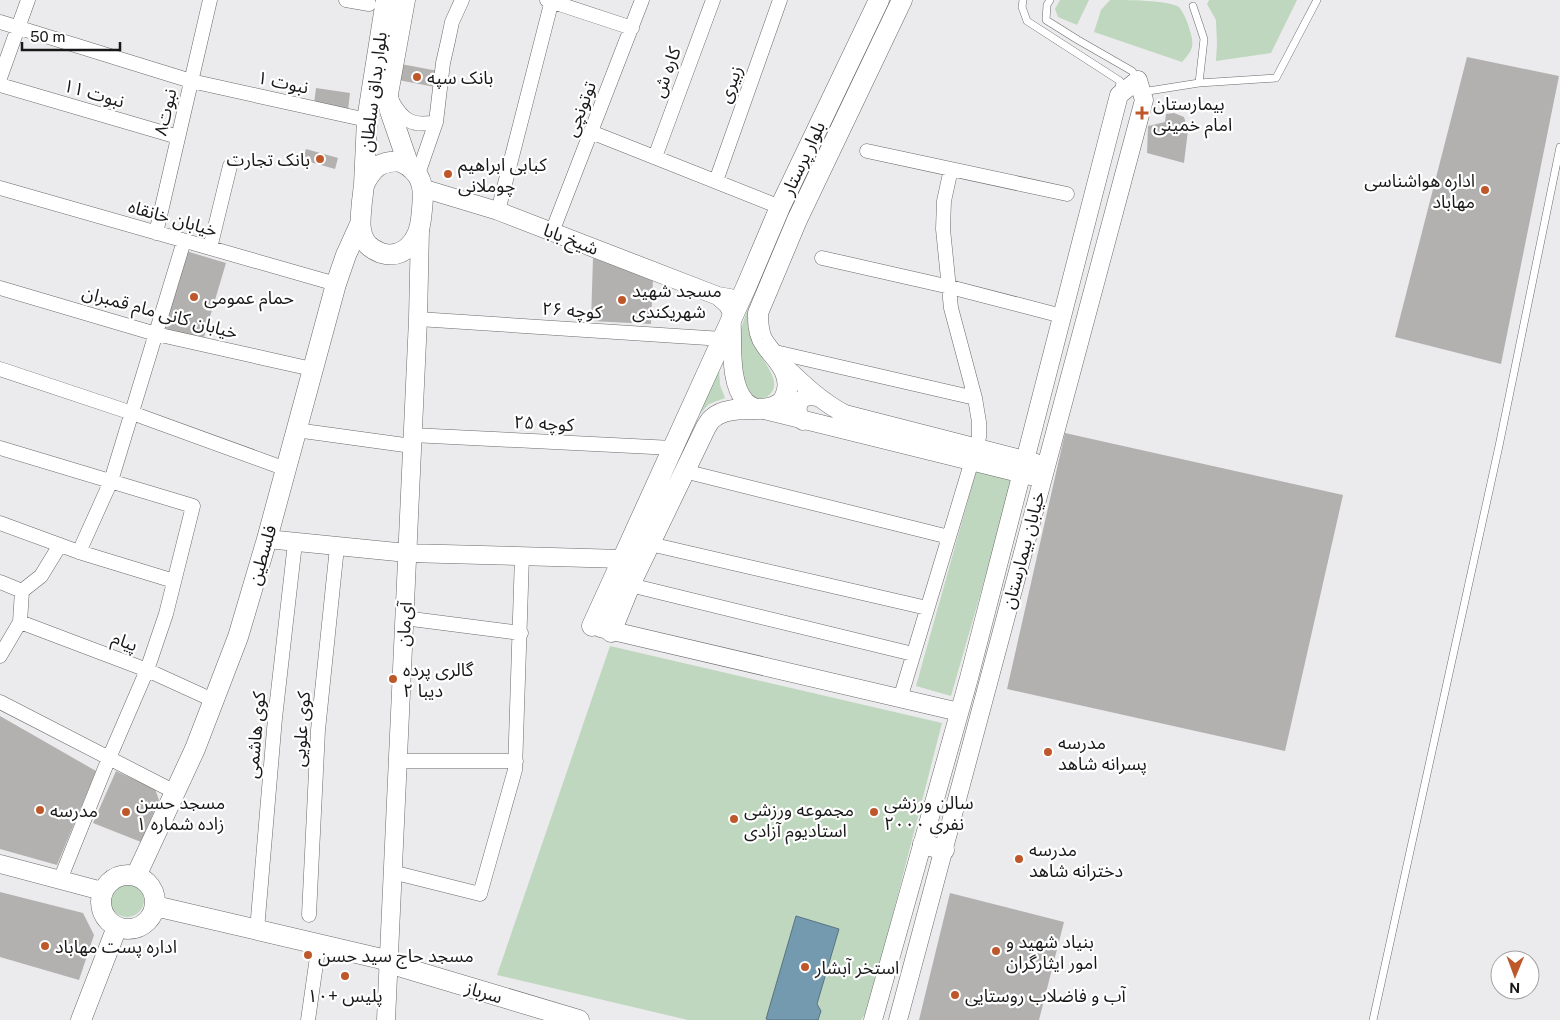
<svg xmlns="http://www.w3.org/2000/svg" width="1560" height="1020" font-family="'Public Sans','Noto Sans Arabic',sans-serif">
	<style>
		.green { fill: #bfd7be }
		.water { fill: #749aaf; stroke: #587382 }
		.building { fill: #b3b1b0 }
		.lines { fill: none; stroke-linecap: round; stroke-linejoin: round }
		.service-casing { stroke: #6a6a6c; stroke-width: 8 }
		.minor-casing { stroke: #6a6a6c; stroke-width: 15 }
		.tertiary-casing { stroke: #6a6a6c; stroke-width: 19 }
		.secondary-casing { stroke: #6a6a6c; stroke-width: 21 }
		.service { stroke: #fff; stroke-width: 7 }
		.minor { stroke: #fff; stroke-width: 14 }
		.tertiary { stroke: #fff; stroke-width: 18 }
		.secondary { stroke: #fff; stroke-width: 20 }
		.poi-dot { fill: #be582a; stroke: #fff; stroke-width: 2 }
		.labels { text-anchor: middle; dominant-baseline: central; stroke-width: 4.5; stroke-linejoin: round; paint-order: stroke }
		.street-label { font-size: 18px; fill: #181819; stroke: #fff }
		.poi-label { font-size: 18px; fill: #181819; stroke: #fff; text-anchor: start }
	</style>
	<rect width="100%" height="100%" fill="#ebebed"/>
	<path class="green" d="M1060,0H1089L1077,25L1058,17L1055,9Z
		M1110,0C1126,0 1168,0 1179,7C1184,13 1188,23 1190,31C1195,46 1192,51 1182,62L1094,32L1101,10Z
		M1209,0H1297L1271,53L1216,61L1217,44L1216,20L1207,4Z
		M757,291C756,301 750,330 752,338C755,354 785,380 770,394C763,401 756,398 748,395C745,388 742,380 740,373C732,345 744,315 757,291Z
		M719,369L720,385L725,398L709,404L696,418Z
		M977,468L1014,477L951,696L916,686Z
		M610,646L942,723L876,980L866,1013L861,1020H688L497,975Z
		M110 900a17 17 0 1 1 34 0a17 17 0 1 1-34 0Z"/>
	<path class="water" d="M796,916L839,929L817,1004L821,1011L818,1020H770L766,1019Z"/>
	<path class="building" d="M1467,57L1559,76L1501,364L1395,337Z
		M401,64L438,71L435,87L398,80Z
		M316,88L350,93L348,110L314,104Z
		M1174,113L1184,117L1188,130L1184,163L1147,153L1148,126L1165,122L1166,114Z
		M306,149L338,158L335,169L303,160Z
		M186,251L226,263L204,337L163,330Z
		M593,258L653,279L651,324L591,321Z
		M1065,433L1343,495L1285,751L1007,689Z
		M0,716L96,771L57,865L0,849Z
		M116,771L155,789L159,800L141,842L93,823Z
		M0,892L83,913L94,935L79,980L0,957Z
		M950,893L1064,922L1039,1020H919Z"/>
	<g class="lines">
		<defs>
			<path id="service" d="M1023,0L1022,7L1027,21L1120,81L1119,91
				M1050,0L1047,5L1046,20L1078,40L1132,71L1138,80
				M1193,6L1204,39L1199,83
				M1142,92L1199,83L1276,78L1317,0
				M1373,1020L1499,446L1560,147"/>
			<path id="minor" d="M346,0L369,4
				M547,0L632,28
				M0,22L191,81L367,120
				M0,78L28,0
				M0,85L178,137
				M392,101C403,121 413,127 436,122
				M591,132L780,207
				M867,151L1067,194
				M655,157L713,0
				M418,174L436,122L443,63L448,41L452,22L462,0
				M716,181L780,0
				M0,188L336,284
				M498,211L552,0
				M552,232L642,0
				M156,233L210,0
				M210,248L230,166
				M822,258L950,287L1062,316
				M0,288L156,334L312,369
				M418,319L723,339
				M771,351L975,398
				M0,369L132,413L286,469
				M296,430L412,446
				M412,435L673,448
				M0,448L193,506L166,614L147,670L109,758L60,880
				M684,471L949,537L979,437V422L975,398L951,308L943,229L944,201L951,169
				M0,523L79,552L174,581
				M650,544L927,608
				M79,552L111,481L184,241
				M0,582L22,591
				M630,585L913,654
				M404,618L521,633
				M20,622L147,670L215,701
				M0,656L20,622L22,591L41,576L60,545
				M900,699L949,537
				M0,702L175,792
				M397,761H516
				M392,872L480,894L515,770L522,556
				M309,915L318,730L337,547
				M257,930L275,718L295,543
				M308,1020L318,950"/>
			<path id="tertiary" d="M422,188L498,211L718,296L730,298
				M718,296L728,305L731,311C734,336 727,383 746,402C749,405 752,406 756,408L1031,476
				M781,363C801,382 820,401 845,414L1036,463
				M803,421L798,413C796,400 805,394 817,397
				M267,539L407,553L623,559
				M600,628L959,712
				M0,864L102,891
				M386,1020L418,319L420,229
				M873,1020L969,678L1119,95L1138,80L1144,100L898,1020"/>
			<path id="secondary" d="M405,0L388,94L390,111L409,166
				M399,161C427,173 424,193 421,219C419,240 404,260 381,253C376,251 372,249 368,245C357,233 361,216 362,201C363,196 363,190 364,186C366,179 372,171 377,167C383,162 391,162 399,161Z
				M364,185L367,120L386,0
				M592,626L747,285L780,207L879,0
				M611,632L630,585L706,427C708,424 710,420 713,418C731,402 765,416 780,403C784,400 786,394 787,390C791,368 771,356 762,339C758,330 758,322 758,313L797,220L902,0
				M923,844L944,850
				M101 902a27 27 0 1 1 54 0a27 27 0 1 1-54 0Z
				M136,876L195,749L238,637L267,539L336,284L346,255L360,224
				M155,906L382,959L388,963L579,1020
				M81,1020L117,927"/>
		</defs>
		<use href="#service" class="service-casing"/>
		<use href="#minor" class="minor-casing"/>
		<use href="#tertiary" class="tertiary-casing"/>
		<use href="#secondary" class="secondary-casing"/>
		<use href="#service" class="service"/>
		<use href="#minor" class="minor"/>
		<use href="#tertiary" class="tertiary"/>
		<use href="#secondary" class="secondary"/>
	</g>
	<g class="poi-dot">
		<circle cx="417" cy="77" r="5"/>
		<path d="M1139.5 105.5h5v5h5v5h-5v5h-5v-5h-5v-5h5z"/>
		<circle cx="320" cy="159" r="5"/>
		<circle cx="448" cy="174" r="5"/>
		<circle cx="1485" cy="190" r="5"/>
		<circle cx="194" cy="297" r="5"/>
		<circle cx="622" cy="300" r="5"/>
		<circle cx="393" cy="679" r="5"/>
		<circle cx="1048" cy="752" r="5"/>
		<circle cx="40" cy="810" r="5"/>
		<circle cx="126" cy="812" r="5"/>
		<circle cx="874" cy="812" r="5"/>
		<circle cx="734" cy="819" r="5"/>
		<circle cx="1019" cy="859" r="5"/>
		<circle cx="45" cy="946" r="5"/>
		<circle cx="996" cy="951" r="5"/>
		<circle cx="308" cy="955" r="5"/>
		<circle cx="805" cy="967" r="5"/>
		<circle cx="345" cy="976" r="5"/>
		<circle cx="955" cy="995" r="5"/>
	</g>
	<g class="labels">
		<g class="street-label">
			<text transform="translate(666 72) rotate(-70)">کاره ش</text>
			<text transform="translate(283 82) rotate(12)">نبوت ۱</text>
			<text transform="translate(730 84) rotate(-70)">زبیری</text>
			<text transform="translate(373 92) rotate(-83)">بلوار بداق سلطان</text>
			<text transform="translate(94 93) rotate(16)">نبوت ۱۱</text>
			<text transform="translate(580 109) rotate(-69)">توتونچی</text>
			<text transform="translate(165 112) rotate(-77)">نبوت۸</text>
			<text transform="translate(803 158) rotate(-65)">بلوار پرستار</text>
			<text transform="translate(173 218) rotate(16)">خیابان خانقاه</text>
			<text transform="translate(571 239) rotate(21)">شیخ بابا</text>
			<text transform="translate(572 310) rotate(4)">کوچه ۲۶</text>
			<text transform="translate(160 312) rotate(15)">خیابان کانی مام قمبران</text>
			<text transform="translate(544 423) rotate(3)">کوچه ۲۵</text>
			<text transform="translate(1023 550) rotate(-75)">خیابان بیمارستان</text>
			<text transform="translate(262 555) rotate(-74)">فلسطین</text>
			<text transform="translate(404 624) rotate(-87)">آی‌مان</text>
			<text transform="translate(125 641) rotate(21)">پیام</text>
			<text transform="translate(301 729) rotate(-86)">کوی علویی</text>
			<text transform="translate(255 735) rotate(-85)">کوی هاشمی</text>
			<text transform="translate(484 992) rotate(17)">سرباز</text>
		</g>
		<g class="poi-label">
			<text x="427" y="77">بانک سپه</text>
			<text x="1153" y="103">بیمارستان<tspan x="1153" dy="21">امام خمینی</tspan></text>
			<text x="310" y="159" text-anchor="end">بانک تجارت</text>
			<text x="458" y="164">کبابی ابراهیم<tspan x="458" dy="21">چوملانی</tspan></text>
			<text x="1475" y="180" text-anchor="end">اداره هواشناسی<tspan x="1475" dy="21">مهاباد</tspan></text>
			<text x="632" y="290">مسجد شهید<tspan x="632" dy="21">شهریکندی</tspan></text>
			<text x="204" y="297">حمام عمومی</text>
			<text x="403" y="669">گالری پرده<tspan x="403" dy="21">دیبا ۲</tspan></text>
			<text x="1058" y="742">مدرسه<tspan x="1058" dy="21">پسرانه شاهد</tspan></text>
			<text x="136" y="802">مسجد حسن<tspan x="136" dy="21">زاده شماره ۱</tspan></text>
			<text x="884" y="802">سالن ورزشی<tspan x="884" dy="21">۲۰۰۰ نفری</tspan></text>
			<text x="744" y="809">مجموعه ورزشی<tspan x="744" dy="21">استادیوم آزادی</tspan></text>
			<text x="50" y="810">مدرسه</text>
			<text x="1029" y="849">مدرسه<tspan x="1029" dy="21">دخترانه شاهد</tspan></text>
			<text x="1006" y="941">بنیاد شهید و<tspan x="1006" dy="21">امور ایثارگران</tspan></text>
			<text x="55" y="946">اداره پست مهاباد</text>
			<text x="318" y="955">مسجد حاج سید حسن</text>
			<text x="815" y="967">استخر آبشار</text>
			<text x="345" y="995" text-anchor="middle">پلیس +۱۰</text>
			<text x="965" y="995">آب و فاضلاب روستایی</text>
		</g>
	</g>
	<g transform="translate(1515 975) rotate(181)"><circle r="24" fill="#ffffff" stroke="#a3a3a3"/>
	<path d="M0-4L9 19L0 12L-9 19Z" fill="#be582a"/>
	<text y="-8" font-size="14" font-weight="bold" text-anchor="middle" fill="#181819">N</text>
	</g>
	<path d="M22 42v8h98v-8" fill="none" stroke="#181819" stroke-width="2.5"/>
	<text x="30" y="42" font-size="15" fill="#181819" stroke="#ffffff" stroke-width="4" paint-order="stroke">50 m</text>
</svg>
